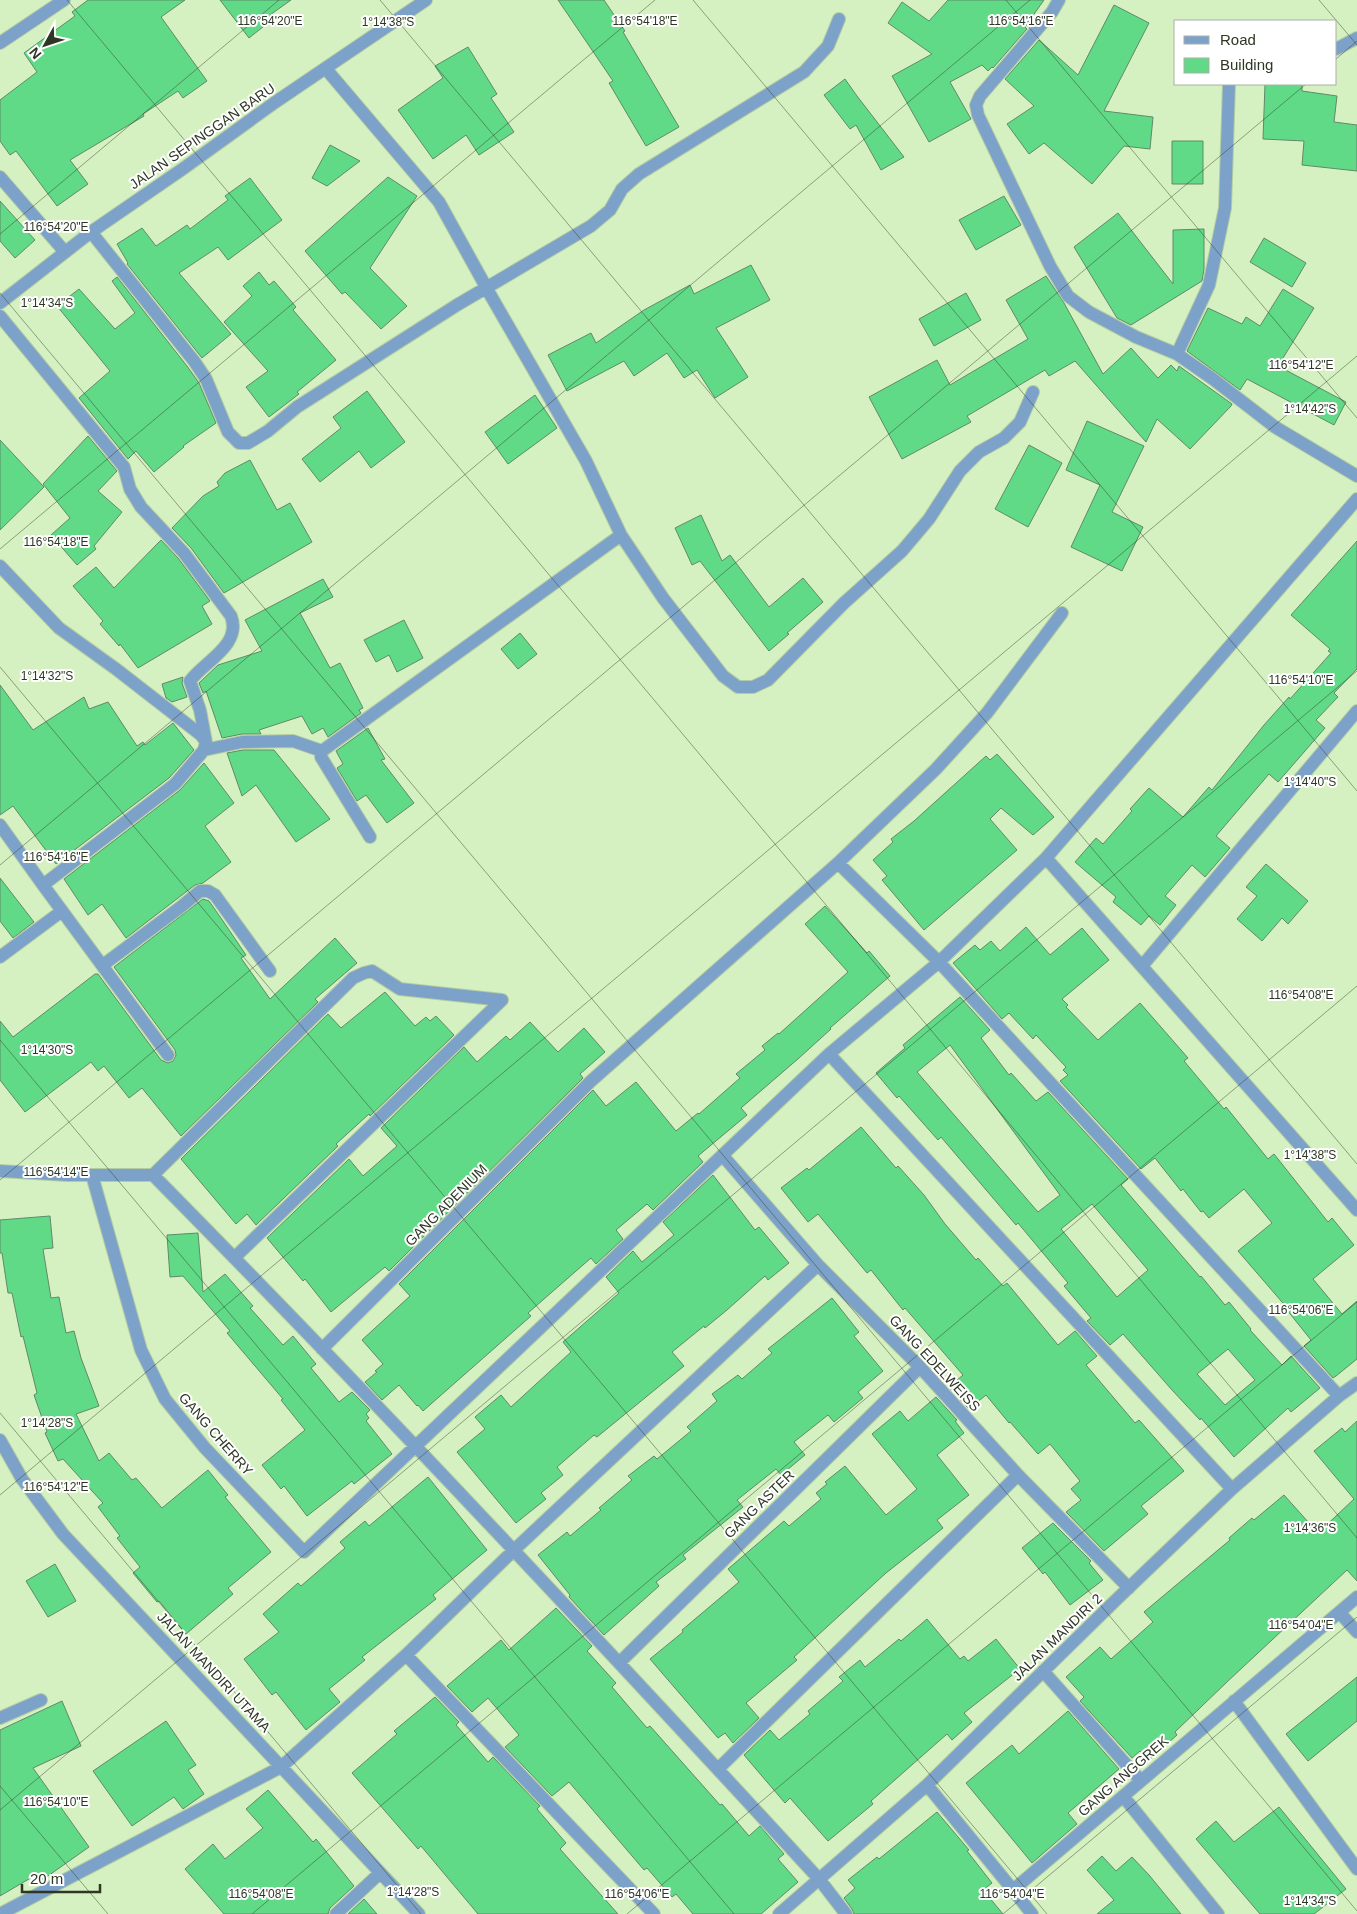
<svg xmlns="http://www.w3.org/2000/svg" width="1357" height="1914" font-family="Helvetica,sans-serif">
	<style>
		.building { fill: #61da87; stroke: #5f8a69; fill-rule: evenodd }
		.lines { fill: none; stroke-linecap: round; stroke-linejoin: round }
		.minor-casing { stroke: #b4cca2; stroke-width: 14 }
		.tertiary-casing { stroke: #b4cca2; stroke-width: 14 }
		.minor { stroke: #7da2ca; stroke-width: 12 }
		.tertiary { stroke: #7da2ca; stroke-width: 12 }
		.ticks { fill: none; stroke: #2d3724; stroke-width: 1; stroke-opacity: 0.45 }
		.labels { text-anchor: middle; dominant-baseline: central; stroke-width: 4; stroke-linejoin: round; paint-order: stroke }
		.street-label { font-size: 14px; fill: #2d3724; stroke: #fff }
		.ticks-label { font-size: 12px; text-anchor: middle; fill: #2d3724; stroke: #fff; stroke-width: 4; stroke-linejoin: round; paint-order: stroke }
	</style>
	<rect width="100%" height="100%" fill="#d6f1c1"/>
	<path class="building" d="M88,0H185L161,17L207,81L183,98L178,91L143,114L144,116L70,160L88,184L57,206L16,151L10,155L0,141V100L37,72L24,53L75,16L72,12Z
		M220,0H291L270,15L273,19L249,38Z
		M558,0H604L625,31L623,32L679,127L646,146L609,83L613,81Z
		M948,0H1044L1025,27L1027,29L993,68L992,67L988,71L982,65L950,82L971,119L929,142L892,76L932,54L888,23L902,2L929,21Z
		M1114,5L1149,23L1104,111L1153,117L1150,149L1124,146L1092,184L1044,143L1029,154L1007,124L1034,106L1005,79L1039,40L1078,75Z
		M468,47L497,94L491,98L514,132L479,155L466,135L433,159L398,110L443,78L435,66Z
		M845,79L857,96L904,157L881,170L856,125L850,129L824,95Z
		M1265,84H1302V91L1337,96L1334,122L1357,125V171L1302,165L1304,141L1263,139Z
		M1172,141H1203V184H1172Z
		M330,145L360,161L327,186L312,178Z
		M388,177L417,196L370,268L407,306L381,329L345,292L342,294L305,251Z
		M250,178L282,220L228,260L218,247L179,273L231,334L202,358L127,264L128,263L117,244L142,228L156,246L187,225L190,229L228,200L225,196Z
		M1004,196L1021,225L976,250L959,220Z
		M0,201L35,240L15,258L0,241Z
		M1118,213L1173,284V230L1204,229V269L1202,281L1131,325L1117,318L1074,247Z
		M1264,238L1306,263L1292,287L1250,262Z
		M751,265L770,300L716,328L748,377L715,398L697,370L684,378L667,353L634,376L624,361L567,391L548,355L591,333L596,343L644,310L690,285L694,294Z
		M259,272L269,285L274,281L296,307L293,310L336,360L297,392L299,394L269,417L246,387L268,371L224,322L252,296L243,286Z
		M1046,276L1064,303L1103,374L1131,348L1158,378L1171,365L1177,371L1179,366L1232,404L1231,406L1190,449L1157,419L1146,442L1075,361L1049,376L1045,370L967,416L971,422L902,459L869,397L937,360L950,385L1028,339L1006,300Z
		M117,277L187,366L199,383L216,423L183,446L184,447L154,472L136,451L128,459L79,398L110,371L57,306L79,289L115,329L135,313L112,281Z
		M1283,289L1314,308L1278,366L1346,402L1334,425L1247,379L1240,390L1187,351L1208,308L1242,324L1246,317L1260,326Z
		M966,293L981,320L934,346L919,319Z
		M367,391L405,442L371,468L359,451L320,482L302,459L341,428L333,417Z
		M535,395L557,428L508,464L485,432Z
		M1087,421L1144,446L1112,512L1143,527L1122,571L1071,547L1100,485L1066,470Z
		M88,436L117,471L98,491L122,512L94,546L96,549L77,565L51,535L70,518L43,484Z
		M0,440L44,487L0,530Z
		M1029,445L1062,463L1028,527L995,509Z
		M250,460L277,510L290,503L312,542L224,593L191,548L172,528L203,496L219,486L217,482L225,473Z
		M701,515L722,561L730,555L769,607L803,578L823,602L787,633L789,634L769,651L700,561L692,565L675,528Z
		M161,540L178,558L210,601L202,606L212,624L138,668L120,644L119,646L100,624L103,621L73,586L96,567L114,588Z
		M1357,541V669L1334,693L1338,697L1316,720L1325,728L1278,782L1269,774L1216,836L1230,848L1205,877L1192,865L1165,896L1176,905L1160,925L1149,916L1141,925L1113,902L1116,897L1075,862L1096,838L1103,844L1132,811L1130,809L1149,788L1183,817L1209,787L1212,790L1264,725L1289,697L1290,699L1331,653L1328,651L1330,649L1291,615Z
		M323,579L333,597L300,613L330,668L340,663L363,708L359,710L361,713L328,737L323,728L312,734L302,716L259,730L261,734H242L222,738L206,691L203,693L199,683L218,665L262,651L245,620Z
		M404,620L423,658L397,672L389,655L376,662L364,640Z
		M520,633L537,654L518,669L501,649Z
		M183,677L182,683L187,697L172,702L166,698L162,684Z
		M0,685L33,730L84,697L89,709L108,702L137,746L143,742L145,745L173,723L194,750L169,778L56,864L13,806L0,815Z
		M368,728L385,759L381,760L414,803L387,823L366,795L357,801L337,768L343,764L336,751Z
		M243,750H274L330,819L296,842L256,785L242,796L227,753Z
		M997,754L1054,817L1033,835L1001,808L990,819L1017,850L924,930L882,880L887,876L873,860L893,842L891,839L914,821L986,756L990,760Z
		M204,763L234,803L205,826L231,862L203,883L195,885L126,938L102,904L88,915L64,879L180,790Z
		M1266,864L1308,901L1288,924L1282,918L1262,941L1237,919L1257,896L1246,887Z
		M0,878L34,922L13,938L0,921Z
		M203,899L209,901L223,921L246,955L241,958L270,999L335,938L357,963L315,999L318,1002L181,1136L142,1088L129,1098L104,1066L98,1071L91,1062L25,1112L0,1080V1021L13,1037L95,974H98L161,1060L168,1063L173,1061L176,1055L175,1050L114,967Z
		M825,906L867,953L869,951L890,976L830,1028L831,1029L799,1058L741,1108L747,1115L698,1156L703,1162L653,1210L647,1204L616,1230L623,1239L596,1264L591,1258L528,1313L531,1316L423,1411L418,1405L417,1406L399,1385L382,1400L365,1382L377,1372L375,1371L383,1364L362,1340L410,1296L399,1284L593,1090L606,1106L636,1082L676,1131L698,1113L699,1114L740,1078L736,1074L765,1050L762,1046L778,1033L779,1034L848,972L805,924Z
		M1026,927L1050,955L1082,928L1109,960L1062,999L1068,1005L1066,1007L1098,1040L1140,1003L1188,1058L1184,1061L1224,1109L1226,1107L1268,1159L1274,1154L1328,1222L1332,1218L1354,1245L1313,1279L1342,1314L1357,1301V1359L1336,1376L1333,1378L1304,1346L1311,1340L1287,1310L1288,1309L1238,1251L1272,1223L1244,1189L1209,1218L1203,1211L1201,1212L1183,1189L1181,1191L1155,1158L1141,1169L1060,1081L1068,1075L1063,1070L1066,1067L1036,1035L1033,1039L1009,1013L1002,1019L953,963L975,945L980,950L991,941L1000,951Z
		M385,992L415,1026L426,1017L430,1021L436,1016L454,1035L370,1116L369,1114L336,1144L338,1146L256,1225L247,1214L236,1224L181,1159L328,1014L341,1028Z
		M960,997L990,1030L981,1038L1009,1075L1011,1073L1036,1101L1048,1092L1128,1179L1121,1185L1200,1277L1201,1276L1225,1305L1229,1302L1251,1329L1250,1330L1282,1365L1291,1356L1320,1388L1291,1412L1288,1408L1234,1457L1201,1418L1200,1420L1172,1390L1123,1334L1110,1345L1087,1321L1091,1318L1064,1286L1068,1283L1018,1223L1016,1225L941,1137L938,1140L899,1096L897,1098L876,1073L905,1048L903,1045ZM950,1045L1060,1195L1038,1212L917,1072ZM1092,1204L1148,1270L1117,1297L1061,1229ZM1228,1349L1255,1380L1225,1405L1197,1374Z
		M530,1022L558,1052L584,1028L605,1052L580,1074L583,1078L389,1271L385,1267L331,1312L305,1279L303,1281L267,1238L349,1159L363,1176L397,1146L381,1128L464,1047L477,1062L506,1036L510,1040Z
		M861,1127L896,1168L898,1166L924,1195L945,1224L976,1260L978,1258L1003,1286L1007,1283L1058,1345L1075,1331L1097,1356L1086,1365L1135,1423L1139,1420L1184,1471L1141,1506L1148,1514L1104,1551L1066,1512L1081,1500L1071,1489L1080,1481L1050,1444L1038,1454L1010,1422L1009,1423L986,1395L969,1409L949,1387L963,1375L905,1308L903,1310L871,1270L867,1273L818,1214L808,1222L781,1188L807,1168L809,1170Z
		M713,1175L755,1230L759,1227L789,1263L768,1280L765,1276L727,1310L705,1328L704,1326L672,1352L684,1366L597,1437L594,1435L557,1467L563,1475L541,1493L546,1499L516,1523L457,1452L485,1429L475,1417L501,1395L511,1407L571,1352L563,1342L619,1293L606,1277L633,1251L642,1262L674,1235L663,1222Z
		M50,1216L53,1248L43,1249L51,1298L59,1297L66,1333L74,1331L81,1358L99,1406L76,1414L99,1461L109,1453L132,1480L136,1478L162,1508L208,1470L228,1495L225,1497L271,1552L228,1588L233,1594L186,1634L159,1601L157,1602L133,1573L140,1567L117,1538L120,1536L98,1507L103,1503L63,1459L58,1461L45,1433L47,1432L34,1395L37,1393L23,1336L21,1337L12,1293H8L2,1253H0V1220Z
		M198,1233L203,1292L225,1274L253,1306L250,1308L283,1345L293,1336L316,1364L311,1368L339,1402L352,1392L370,1410L366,1414L369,1418L366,1421L392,1454L354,1484L352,1481L307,1516L284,1486L281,1489L262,1465L305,1430L281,1400L283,1399L227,1333L230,1331L183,1276L170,1277L167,1235Z
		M832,1298L859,1332L854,1336L883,1371L858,1392L863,1398L834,1422L828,1415L794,1442L805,1455L781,1475L776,1469L737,1500L743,1507L683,1555L686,1559L656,1582L659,1586L604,1635L569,1597L570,1595L538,1555L567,1532L570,1536L601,1510L599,1508L632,1480L628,1476L654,1456L657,1459L691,1431L687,1427L717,1401L712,1394L738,1375L742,1379L772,1353L768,1349Z
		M936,1397L957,1420L955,1421L964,1433L937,1455L969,1495L937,1520L943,1528L886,1573L794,1657L797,1660L746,1703L759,1718L733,1743L725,1733L718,1738L650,1659L683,1632L682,1630L739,1582L728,1569L784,1521L789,1526L821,1499L816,1493L827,1484L825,1482L845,1466L886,1515L917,1489L872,1434L900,1411L908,1421Z
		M1357,1421V1581L1347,1570L1228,1681L1175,1732L1177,1735L1149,1760L1140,1751L1132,1758L1080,1701L1084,1697L1066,1677L1100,1647L1111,1659L1153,1622L1144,1612L1230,1540L1229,1538L1252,1518L1254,1520L1284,1495L1318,1533L1354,1499L1314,1451L1342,1428L1345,1432Z
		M428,1477L487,1550L433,1595L436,1599L362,1657L365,1660L329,1689L340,1702L306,1730L276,1692L272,1695L244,1659L279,1632L263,1614L298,1583L301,1586L345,1548L340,1542L365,1521L369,1526Z
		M1053,1523L1091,1561L1089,1563L1103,1580L1070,1605L1045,1572L1043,1574L1022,1548Z
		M55,1564L76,1601L48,1617L26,1581Z
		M556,1608L592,1646L587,1651L616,1683L612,1687L647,1728L650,1726L720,1805L722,1804L749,1836L760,1826L784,1854L778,1859L798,1882L761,1914H693L676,1894L672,1897L647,1868L644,1870L569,1782L552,1796L505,1747L519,1735L488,1698L472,1712L447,1686L501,1640L509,1650Z
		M927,1619L960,1659L964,1656L968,1661L996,1639L1020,1669L964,1713L972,1722L952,1740L947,1734L871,1801L873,1804L828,1841L790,1798L785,1803L744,1755L770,1730L779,1740L810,1714L808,1711L843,1681L839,1677L860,1660L865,1667L899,1639L901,1641Z
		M1357,1677V1721L1308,1761L1286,1734Z
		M435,1697L459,1722L456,1725L488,1762L493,1757L540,1806L537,1809L566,1843L560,1849L618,1914H478L421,1846L418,1849L352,1773L397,1734L394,1731Z
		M62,1701L81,1746L33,1768L89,1847L38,1883L34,1876L0,1896V1730Z
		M1068,1711L1119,1769L1068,1813L1077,1824L1032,1863L966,1783L1012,1745L1019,1754Z
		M166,1721L196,1765L188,1770L204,1794L183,1809L174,1797L132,1826L93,1771Z
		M268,1790L313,1842L316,1839L354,1886L330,1908L328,1914H224L185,1869L213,1844L225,1859L263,1828L246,1809Z
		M1279,1807L1346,1889L1314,1914H1260L1196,1839L1216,1821L1234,1842Z
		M937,1812L969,1850L967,1851L992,1883L983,1890L1003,1914H854L852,1909L844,1898L855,1888L848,1880L877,1857L879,1859Z
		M1102,1856L1116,1871L1132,1857L1149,1875L1181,1914H1097L1114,1900L1087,1870Z
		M364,1899L377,1914H348Z"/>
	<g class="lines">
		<defs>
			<path id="minor" d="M1059,0L1052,12L980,96L976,105L978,115L1050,266L1068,296L1089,312L1136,337L1177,354L1213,379L1275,427L1357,476
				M0,43L64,0
				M1336,49L1357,38
				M326,69L439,202L491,296L586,461L621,535L663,598L723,676L738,687H753L768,680L844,603L902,551L929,519L960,471L979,452L1004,438L1020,422L1033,392
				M0,177L65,252
				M91,232L194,361L206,379L228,432L239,443H248L268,431L297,407L457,305L591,226L610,210L622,189L639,174L804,72L828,46L839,19
				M0,316L124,467L130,489L141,507L184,553L231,616C242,645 205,661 190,681L200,710L206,742
				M1177,354L1209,285L1225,208L1229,84
				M0,566L59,628L116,669L201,735L206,742L204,750L175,784L43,885
				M204,750L242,742L293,741L322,751
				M0,825L43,885L168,1055
				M370,837L321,757L322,751L621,535
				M1046,858L1357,1210
				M838,863L939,962L1046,858L1357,499
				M0,957L62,911
				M103,965L182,906L200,891H208L215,895L270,971
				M1142,966L1357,711
				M829,1054L1232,1489
				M723,1156L818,1265L920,1367L1018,1475L1129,1588
				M0,1171L67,1175H153C380,1405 600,1641 819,1879L846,1914
				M92,1175L141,1350L165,1399L205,1448L304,1552L829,1054L939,962L1339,1396
				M153,1175L353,978L364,973L372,971L400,989L502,1000
				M234,1258L502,1000
				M322,1349L591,1081L838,863L936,769L987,713L1062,613
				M0,1440L22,1479L63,1534L419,1914
				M1340,1613L1357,1632
				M406,1655L654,1914
				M620,1662L920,1367
				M1043,1671L1141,1781
				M1234,1701L1357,1869
				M0,1718L41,1700
				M718,1769L1018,1475
				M927,1785L1013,1890L1357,1597
				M1123,1796L1218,1914
				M1013,1890L1032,1914
				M0,1914L281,1767L406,1655L514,1550L818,1265
				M336,1914L380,1873
				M779,1914L927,1785L1118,1598L1232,1489L1339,1396L1357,1383"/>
			<path id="tertiary" d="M0,303L91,232L184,168L274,103L426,0"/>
		</defs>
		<use href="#minor" class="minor-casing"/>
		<use href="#tertiary" class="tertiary-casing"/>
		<use href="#minor" class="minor"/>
		<use href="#tertiary" class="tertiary"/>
	</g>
	<path class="ticks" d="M67,0L1357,1538M380,0L1357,1164M693,0L1357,791M1006,0L1357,418M1319,0L1357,45M1336,59L1357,41M0,234L279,0M0,293L1357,1911M0,549L655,0M0,667L1047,1914M0,865L1030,0M0,1040L734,1914M0,1180L1306,84M0,1413L421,1914M0,1495L1357,356M0,1786L108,1914M0,1810L1357,671M252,1914L1357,986M627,1914L1357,1302M1003,1914L1357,1617"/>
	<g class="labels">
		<g class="street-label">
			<text transform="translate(202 136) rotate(-35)">JALAN SEPINGGAN BARU</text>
			<text transform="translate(446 1205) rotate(-45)">GANG ADENIUM</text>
			<text transform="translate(935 1363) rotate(47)">GANG EDELWEISS</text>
			<text transform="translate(216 1434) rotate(49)">GANG CHERRY</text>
			<text transform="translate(759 1504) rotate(-44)">GANG ASTER</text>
			<text transform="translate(1057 1637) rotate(-44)">JALAN MANDIRI 2</text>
			<text transform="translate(214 1672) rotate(47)">JALAN MANDIRI UTAMA</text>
			<text transform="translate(1123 1776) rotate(-41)">GANG ANGGREK</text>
		</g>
	</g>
	<g class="ticks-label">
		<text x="270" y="25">116°54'20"E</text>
		<text x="645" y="25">116°54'18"E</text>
		<text x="1021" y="25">116°54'16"E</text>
		<text x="388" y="26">1°14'38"S</text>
		<text x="56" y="231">116°54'20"E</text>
		<text x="47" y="307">1°14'34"S</text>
		<text x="1301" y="369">116°54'12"E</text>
		<text x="1310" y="413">1°14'42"S</text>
		<text x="56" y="546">116°54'18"E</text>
		<text x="47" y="680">1°14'32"S</text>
		<text x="1301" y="684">116°54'10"E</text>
		<text x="1310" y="786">1°14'40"S</text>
		<text x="56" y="861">116°54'16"E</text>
		<text x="1301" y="999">116°54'08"E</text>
		<text x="47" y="1054">1°14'30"S</text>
		<text x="1310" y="1159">1°14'38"S</text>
		<text x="56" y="1176">116°54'14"E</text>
		<text x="1301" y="1314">116°54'06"E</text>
		<text x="47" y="1427">1°14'28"S</text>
		<text x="56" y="1491">116°54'12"E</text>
		<text x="1310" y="1532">1°14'36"S</text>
		<text x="1301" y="1629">116°54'04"E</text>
		<text x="56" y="1806">116°54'10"E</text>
		<text x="413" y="1896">1°14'28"S</text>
		<text x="261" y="1898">116°54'08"E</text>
		<text x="637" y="1898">116°54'06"E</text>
		<text x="1012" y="1898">116°54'04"E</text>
		<text x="1310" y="1905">1°14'34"S</text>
	</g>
	<rect x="1174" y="20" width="162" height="65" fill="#ffffff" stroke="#abafa7"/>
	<rect x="1184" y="36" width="25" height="8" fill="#7da2ca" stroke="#abafa7"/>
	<text x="1220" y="45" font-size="15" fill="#2d3724">Road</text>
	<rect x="1184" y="58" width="25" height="15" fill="#61da87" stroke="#abafa7"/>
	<text x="1220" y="70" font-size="15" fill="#2d3724">Building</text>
	<g transform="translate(45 45) rotate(230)" stroke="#ffffff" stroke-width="4" paint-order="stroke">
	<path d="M0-4L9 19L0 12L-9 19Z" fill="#2d3724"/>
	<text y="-8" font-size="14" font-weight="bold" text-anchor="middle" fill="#2d3724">N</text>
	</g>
	<path d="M22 1884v8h78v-8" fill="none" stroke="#2d3724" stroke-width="2.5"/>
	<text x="30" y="1884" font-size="15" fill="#2d3724" stroke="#ffffff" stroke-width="4" paint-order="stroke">20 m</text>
</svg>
